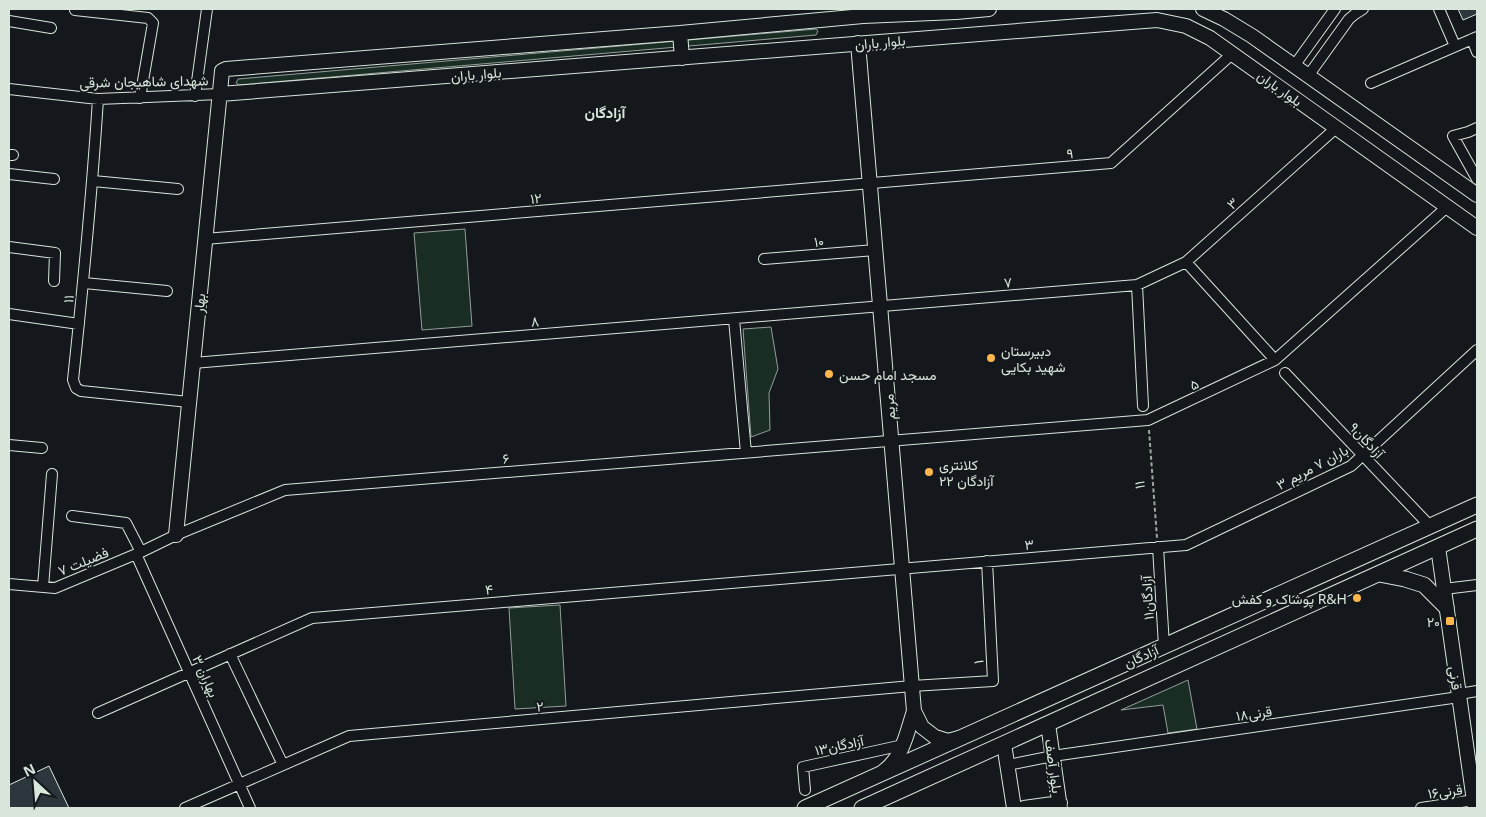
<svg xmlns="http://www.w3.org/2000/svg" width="1486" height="817" font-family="'Noto Sans',Vazirmatn,sans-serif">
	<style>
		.green { fill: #1a2d24; stroke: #939e99 }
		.building { fill: #2c363c; stroke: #d8e6dc }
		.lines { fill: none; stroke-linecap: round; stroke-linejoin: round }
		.minor-casing { stroke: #d8e6dc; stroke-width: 12 }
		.tertiary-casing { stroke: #d8e6dc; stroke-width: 16 }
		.secondary-casing { stroke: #d8e6dc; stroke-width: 17 }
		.path { stroke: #9da8a2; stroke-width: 2; stroke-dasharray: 4 2.5; stroke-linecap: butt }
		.minor { stroke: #14181c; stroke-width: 10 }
		.tertiary { stroke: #14181c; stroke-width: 14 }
		.secondary { stroke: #14181c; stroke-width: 15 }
		.poi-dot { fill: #ffb74d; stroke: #14181c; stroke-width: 2 }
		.labels { text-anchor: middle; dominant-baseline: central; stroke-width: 4; stroke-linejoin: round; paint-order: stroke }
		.street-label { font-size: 14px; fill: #d8e6dc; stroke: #14181c }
		.poi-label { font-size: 14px; fill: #d8e6dc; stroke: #14181c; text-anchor: start }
		.neighbourhood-label { font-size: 15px; font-weight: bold; fill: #d8e6dc; stroke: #14181c }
	</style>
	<rect width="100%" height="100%" fill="#14181c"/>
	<path class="green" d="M816,29L818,31L816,35L239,85L236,83L238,79Z
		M465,229L472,326L422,330L414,233Z
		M771,327L778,369L769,393L770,430L751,437L743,329Z
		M560,605L566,706L515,709L509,608Z
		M1188,680L1197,729L1168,733L1163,705L1121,710Z"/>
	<path class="building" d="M1458,9H1477V14L1463,20Z
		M49,766L69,808H9V785Z"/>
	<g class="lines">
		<defs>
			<path id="minor" d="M1439,9L1455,46
				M75,10L148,18L153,23L140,98
				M9,21L51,28
				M1472,39L1477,52
				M1294,66L1335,9
				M1308,76L1349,19L1355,14L1363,9
				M1371,83L1477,37
				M9,89L98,99L220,94
				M195,96L207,9
				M98,99C92,193 83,286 73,380L76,388L81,391L189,402
				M1477,128L1468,132L1453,136L1477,179
				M9,155H13
				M9,174L54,179
				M93,181L178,189
				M205,239L1111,163L1232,54
				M9,247L55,253L54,281
				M764,259L875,250
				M1186,262L1275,360
				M84,283L167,291
				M1137,285L1143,406
				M9,314L79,324
				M734,319L746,453
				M193,363L1137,285L1186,262L1336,128
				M1285,373L1430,526
				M9,445L42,448
				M72,516L126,523L141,552
				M1158,547L1164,646
				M136,554L250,808
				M9,584L55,588L141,552L176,535L285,490L1148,420L1275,360L1447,207
				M43,587L52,474
				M1444,589L1477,585
				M230,654L283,765
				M1459,694L1477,691
				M98,713L312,618L1186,545L1351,466L1477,350
				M1008,765L1053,756L1459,697
				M805,790L803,767L903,745
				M185,808L349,736L912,686L993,681L987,561
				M1421,808L1474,800"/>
			<path id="tertiary" d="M1203,9L1224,19L1252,36L1477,195
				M680,33L682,58
				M858,43L914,711L922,727L935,737L948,741L959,738
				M220,94L1157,20L1186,26L1210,38L1477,228
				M176,535L222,71L226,69L680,33L863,16L956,12L989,9
				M1438,547L1475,808
				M1048,724L1060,808
				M1004,744L1014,808
				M884,771C903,757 907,732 914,711
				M1024,808L1060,803"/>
			<path id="secondary" d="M1379,574L1405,579L1424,585L1446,607
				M805,808L1477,505
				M862,808L1477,529"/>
		</defs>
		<use href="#minor" class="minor-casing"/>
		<use href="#tertiary" class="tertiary-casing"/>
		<use href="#secondary" class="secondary-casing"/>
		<path class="path" d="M1149,430L1157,538"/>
		<use href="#minor" class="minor"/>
		<use href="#tertiary" class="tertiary"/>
		<use href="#secondary" class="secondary"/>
	</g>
	<g class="poi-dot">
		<circle cx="991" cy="358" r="5"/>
		<circle cx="829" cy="374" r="5"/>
		<circle cx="929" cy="472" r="5"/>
		<circle cx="1357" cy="598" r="5"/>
		<rect x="1445" y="616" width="10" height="10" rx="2.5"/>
	</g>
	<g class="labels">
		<g class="street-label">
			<text transform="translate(880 42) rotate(-5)">بلوار باران</text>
			<text transform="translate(476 74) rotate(-5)">بلوار باران</text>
			<text transform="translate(144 81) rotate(-1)">شهدای شاهیجان شرقی</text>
			<text transform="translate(1280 88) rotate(35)">بلوار باران</text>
			<text transform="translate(1070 153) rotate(-5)">۹</text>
			<text transform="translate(536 198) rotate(-5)">۱۲</text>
			<text transform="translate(1232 203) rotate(-42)">۳</text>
			<text transform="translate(819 241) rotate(-5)">۱۰</text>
			<text transform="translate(1008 282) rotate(-5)">۷</text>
			<text transform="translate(68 299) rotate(-84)">۱۱</text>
			<text transform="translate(199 303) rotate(-84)">بهار</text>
			<text transform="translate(535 321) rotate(-5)">۸</text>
			<text transform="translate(1194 384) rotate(-25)">۵</text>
			<text transform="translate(889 407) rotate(-95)">مریم</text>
			<text transform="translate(1367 440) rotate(47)">آزادگان۹</text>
			<text transform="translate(506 458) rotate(-5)">۶</text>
			<text transform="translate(1312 467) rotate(-28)">باران ۷ مریم ۳</text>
			<text transform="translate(1139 485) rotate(-95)">۱۱</text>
			<text transform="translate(1029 544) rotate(-5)">۳</text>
			<text transform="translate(83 561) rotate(-22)">فضیلت ۷</text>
			<text transform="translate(489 589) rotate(-5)">۴</text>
			<text transform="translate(1147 598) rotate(-93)">آزادگان۱۱</text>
			<text transform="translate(1141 656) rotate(-24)">آزادگان</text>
			<text transform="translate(978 662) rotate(-93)">۱</text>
			<text transform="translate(206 676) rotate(66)">بهاران ۳</text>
			<text transform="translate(1456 678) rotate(82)">قرنی</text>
			<text transform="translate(540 706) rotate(-5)">۲</text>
			<text transform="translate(1254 713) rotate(-8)">قرنی۱۸</text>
			<text transform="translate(839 745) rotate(-12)">آزادگان۱۳</text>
			<text transform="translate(1054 766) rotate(82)">بلوار آصف</text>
			<text transform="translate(1445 791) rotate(-8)">قرنی۱۶</text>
		</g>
		<g class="poi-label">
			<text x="1001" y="350">دبیرستان<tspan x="1001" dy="16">شهید بکایی</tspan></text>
			<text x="839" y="374">مسجد امام حسن</text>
			<text x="939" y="464">کلانتری<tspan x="939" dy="16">۲۲ آزادگان</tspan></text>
			<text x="1347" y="598" text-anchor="end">پوشاک و کفش R&amp;H</text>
			<text x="1440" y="621" text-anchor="end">۲۰</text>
		</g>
		<g class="neighbourhood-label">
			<text x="605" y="112">آزادگان</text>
		</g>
	</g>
	<rect width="1486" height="817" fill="none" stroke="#d8e6dc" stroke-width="20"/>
	<g transform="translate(35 782) rotate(334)" stroke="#14181c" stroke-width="4" paint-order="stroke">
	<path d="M0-4L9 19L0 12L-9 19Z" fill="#d8e6dc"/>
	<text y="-8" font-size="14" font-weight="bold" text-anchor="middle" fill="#d8e6dc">N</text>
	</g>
</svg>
